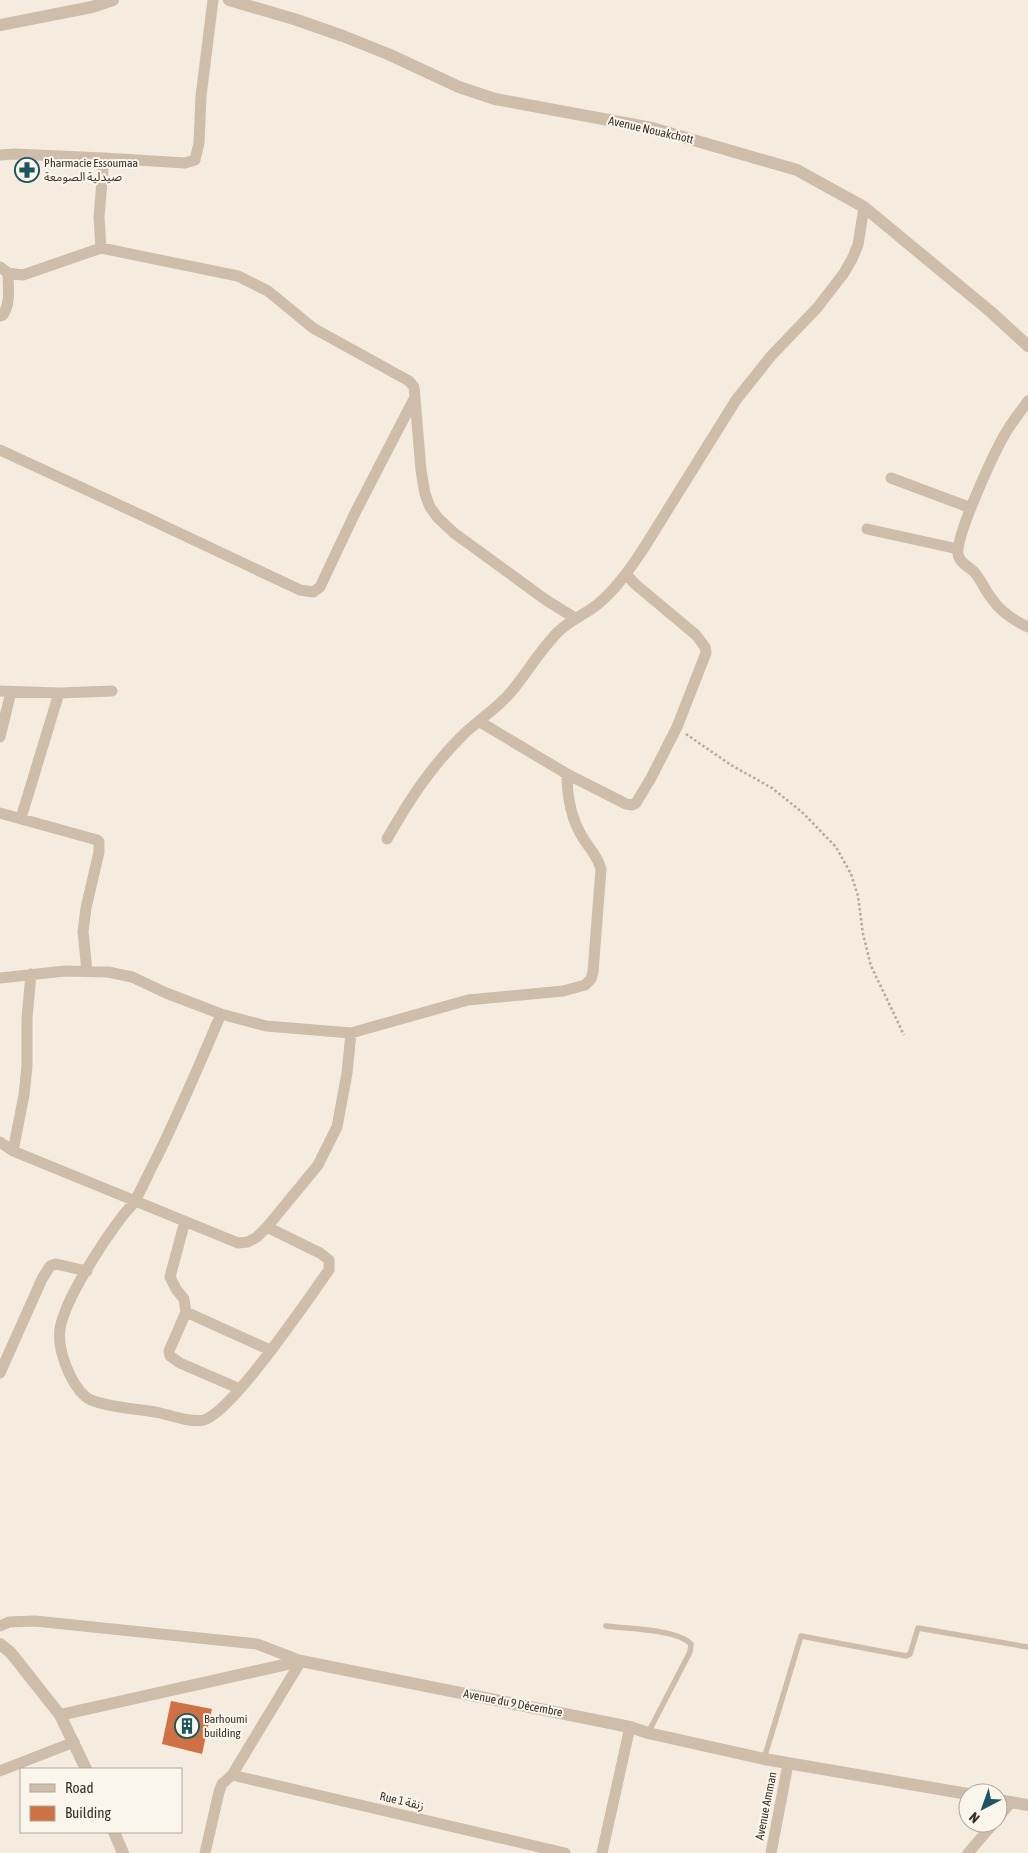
<svg xmlns="http://www.w3.org/2000/svg" width="1028" height="1853" font-family="'Asap Condensed','Noto Sans Arabic',sans-serif">
	<style>
		.building { fill: #ce7144 }
		.lines { fill: none; stroke-linecap: round; stroke-linejoin: round }
		.path { stroke: #baa794; stroke-width: 2.5; stroke-dasharray: 2.5 2.5; stroke-linecap: butt }
		.service { stroke: #cebdaa; stroke-width: 5.5 }
		.minor { stroke: #cebdaa; stroke-width: 11 }
		.tertiary { stroke: #cebdaa; stroke-width: 12 }
		.labels { text-anchor: middle; dominant-baseline: central; stroke-width: 4; stroke-linejoin: round; paint-order: stroke }
		.street-label { font-size: 12px; fill: #3b312a; stroke: #fbf6ec }
		.poi-label { font-size: 12px; fill: #3b312a; stroke: #fbf6ec; text-anchor: start }
	</style>
	<rect width="100%" height="100%" fill="#f5ecdf"/>
	<path class="building" d="M171,1701L212,1709L202,1754L162,1744Z"/>
	<g class="lines">
		<path class="path" d="M686,734L731,765L772,788L803,813L836,847L851,874L858,896L863,934L871,966L904,1035"/>
		<path class="service" d="M606,1626C627,1629 677,1629 691,1644L690,1652L648,1733
			M764,1759L801,1636L906,1656L910,1654L918,1628L1028,1647"/>
		<path class="minor" d="M0,155L15,154L104,158L99,217L101,248L238,276L268,291L313,328L409,381L414,387L421,470L425,494L430,507L438,518L454,533L546,600L575,618
			M104,158L185,163L195,160L199,143L201,96L213,0
			M0,267L8,273L23,275L101,248
			M0,316L3,315C11,303 8,286 8,273
			M1028,401C1022,410 1015,418 1010,426C997,445 956,534 958,554C959,563 970,567 975,573C982,581 985,591 992,599C1000,611 1015,621 1028,627
			M0,450L143,516L300,590L313,592L320,587L355,513L415,397
			M891,478L971,508
			M867,529L958,549
			M0,691L59,693L112,691
			M480,722L567,774L626,804L632,805L636,803L651,778L677,727L706,653L705,647L696,635L635,584L626,574
			M0,737L11,692
			M0,813L97,840L99,842V852L86,908L83,932L87,971
			M21,818L59,693
			M387,839C408,802 430,768 460,738C476,721 496,710 511,692C527,673 540,650 558,632C570,620 586,614 598,604C616,589 629,570 642,551L736,400L771,356L817,308L844,273L852,259L858,245L864,207
			M0,978L65,971L108,972L132,977L166,993L221,1014L266,1026L351,1033L468,1000L563,991L585,985L591,979L593,972L601,869C598,857 590,849 583,838C571,819 567,796 567,774
			M221,1014C200,1063 180,1111 156,1159C149,1172 143,1186 136,1199C133,1205 128,1209 124,1214C105,1239 65,1298 60,1329C57,1349 70,1384 86,1397C98,1407 143,1409 160,1413C173,1416 191,1423 204,1420C233,1411 308,1299 329,1270V1260L320,1253L267,1227
			M0,1142L13,1151L221,1236L238,1243L248,1242L257,1237L267,1227L318,1165L337,1127L347,1073L351,1033
			M13,1151L24,1095L27,1066V1018L31,974
			M185,1221L170,1277L176,1289L184,1299L186,1312L169,1351L170,1356L180,1363L240,1389
			M186,1312L270,1350
			M0,1373L42,1279L50,1266L56,1264L87,1271
			M0,1626L9,1622L35,1621L257,1644L301,1661L232,1775L222,1784L219,1792L205,1853
			M0,1771L74,1742
			M232,1775L565,1853
			M998,1818L1011,1802
			M602,1853L630,1727
			M771,1853L788,1764
			M968,1853L994,1823"/>
		<path class="tertiary" d="M229,0L294,19L343,36L388,54L459,87L495,99L652,128L797,170L864,207L991,312L1028,346
			M0,25L92,7L113,0
			M0,1644L11,1653L60,1715L86,1769
			M60,1715L301,1661L630,1727L648,1733L764,1759L968,1794
			M998,1800L1028,1805
			M114,1832L123,1853"/>
	</g>
	<defs>
		<symbol id="pharmacy-ring" viewBox="-11 -11 22 22"><circle r="9.5" fill="#fbf6ec" stroke="#1c5660" stroke-width="1.5"/><path d="M-2-6h4v4h4v4h-4v4h-4v-4h-4v-4h4Z" fill="#1c5660"/></symbol>
		<symbol id="building-ring" viewBox="-11 -11 22 22"><circle r="9.5" fill="#fbf6ec" stroke="#1c5660" stroke-width="1.5"/><path d="M-4-6H4V6H1V3H-1V6H-4ZM-2.5-4.3h1.7v1.8h-1.7ZM.8-4.3h1.7v1.8H.8ZM-2.5-1h1.7V.8h-1.7ZM.8-1h1.7V.8H.8Z" fill="#1c5660"/></symbol>
	</defs>
	<g fill-rule="evenodd">
		<use href="#pharmacy-ring" x="13" y="156" width="28" height="28"/>
		<use href="#building-ring" x="173" y="1712" width="28" height="28"/>
	</g>
	<g class="labels">
		<g class="street-label">
			<text transform="translate(651 130) rotate(13)">Avenue Nouakchott</text>
			<text transform="translate(513 1703) rotate(11)">Avenue du 9 Décembre</text>
			<text transform="translate(402 1801) rotate(13)">Rue 1 زنقة</text>
			<text transform="translate(766 1806) rotate(-79)">Avenue Amman</text>
		</g>
		<g class="poi-label">
			<text x="44" y="163">Pharmacie Essoumaa<tspan x="44" dy="14">صيدلية الصومعة</tspan></text>
			<text x="204" y="1719">Barhoumi<tspan x="204" dy="14">building</tspan></text>
		</g>
	</g>
	<rect x="20" y="1768" width="162" height="65" fill="#fbf6ec" stroke="#aea79e"/>
	<rect x="30" y="1784" width="25" height="8" fill="#cebdaa" stroke="#aea79e"/>
	<text x="65" y="1793" font-size="15" fill="#3b312a">Road</text>
	<rect x="30" y="1806" width="25" height="15" fill="#ce7144" stroke="#aea79e"/>
	<text x="65" y="1818" font-size="15" fill="#3b312a">Building</text>
	<g transform="translate(983 1808) rotate(221)"><circle r="24" fill="#fbf6ec" stroke="#aea79e"/>
	<path d="M0-4L9 19L0 12L-9 19Z" fill="#1c5660"/>
	<text y="-8" font-size="14" font-weight="bold" text-anchor="middle" fill="#3b312a">N</text>
	</g>
</svg>
